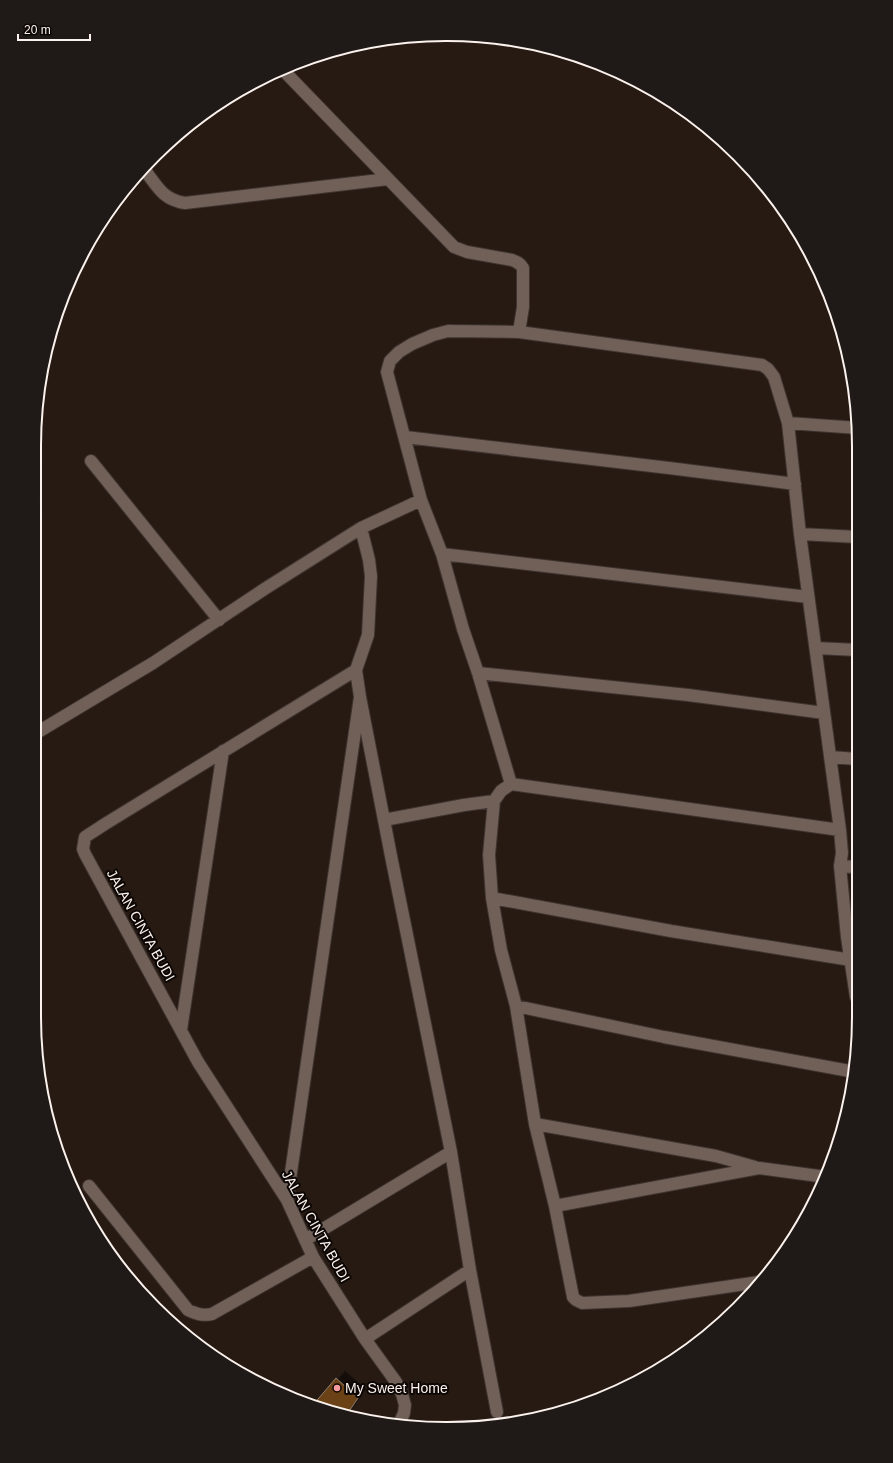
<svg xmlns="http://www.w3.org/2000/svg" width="893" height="1463" font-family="Arial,sans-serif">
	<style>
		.shadow { fill: #0007 }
		.building { fill: #6a4215; stroke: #8b7d71 }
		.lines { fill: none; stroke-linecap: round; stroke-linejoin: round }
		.minor-casing { stroke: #3f3431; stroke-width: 14 }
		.minor { stroke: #706058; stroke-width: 12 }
		.poi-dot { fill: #f59b9f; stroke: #0c0704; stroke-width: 1.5 }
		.labels { text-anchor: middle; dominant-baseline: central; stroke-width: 4; stroke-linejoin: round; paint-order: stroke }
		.street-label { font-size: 14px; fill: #fbf2ed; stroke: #0c0704 }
		.poi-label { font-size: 14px; fill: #fbf2ed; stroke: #0c0704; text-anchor: start }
		.rim { fill: none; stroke: #fbf2ed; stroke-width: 2 }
	</style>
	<rect width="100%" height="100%" fill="#271a13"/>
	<path class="shadow" d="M345,1371L366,1389L352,1409L345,1416L313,1407Z"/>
	<path class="building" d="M336,1378L358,1398L346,1416L312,1406Z"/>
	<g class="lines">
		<defs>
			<path id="minor" d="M283,70L454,247L467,252L512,260C517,262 520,263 523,268V307L519,332
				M144,169C157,186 163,200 185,203L388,179
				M788,423L858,428
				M405,437L669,468L795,484
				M91,461L219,620
				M361,528L369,560L371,576L368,635L356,670L105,824L85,837L83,849L85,854L198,1062L287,1200L313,1257L365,1339L396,1382L402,1394L405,1405L404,1413L399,1424
				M800,534L858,537
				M442,554L808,597
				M816,648L857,650
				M478,673L688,695L824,713
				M360,697L392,861L451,1152L470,1270L497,1412
				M38,732L153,663L266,588L361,528L421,500L387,372L390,361L399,352L412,344L433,335L448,331L519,332L762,365L768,369L774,377L788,423L800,534L840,830L842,853L840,866L847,937L856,997
				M830,757L857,759
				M511,784L840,830
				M494,801L489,855L492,898L501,950L516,1006L535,1124L555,1206L573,1297L576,1300L582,1303L629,1301L759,1282
				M384,820L464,805L494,801L501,791L511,784L478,673L463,629L442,554L421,500
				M840,866L856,867
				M492,898L671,931L851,960
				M516,1006L664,1037L855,1072
				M181,1030L223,751
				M535,1124L716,1156L755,1167
				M89,1186L188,1310C197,1314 202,1316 212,1314L313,1257
				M287,1200L360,697L356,670
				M555,1206L759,1168L826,1177
				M305,1240L451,1152
				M365,1339L470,1270"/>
		</defs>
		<use href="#minor" class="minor-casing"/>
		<use href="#minor" class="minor"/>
	</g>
	<circle class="poi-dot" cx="337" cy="1388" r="4"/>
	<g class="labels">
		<g class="street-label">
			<text transform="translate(141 925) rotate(61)">JALAN CINTA BUDI</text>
			<text transform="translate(316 1226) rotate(61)">JALAN CINTA BUDI</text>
		</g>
		<g class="poi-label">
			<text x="345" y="1388">My Sweet Home</text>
		</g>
	</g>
	<path d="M0 0H893V1463H0ZM446 41H447A405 405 0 0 1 852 446V1017A405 405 0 0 1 447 1422H446A405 405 0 0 1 41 1017V446A405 405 0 0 1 446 41Z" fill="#1f1a17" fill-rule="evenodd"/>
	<path class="rim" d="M446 41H447A405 405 0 0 1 852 446V1017A405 405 0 0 1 447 1422H446A405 405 0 0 1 41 1017V446A405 405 0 0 1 446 41Z"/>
	<path d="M18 34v6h72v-6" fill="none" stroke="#fbf2ed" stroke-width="2"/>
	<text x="24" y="34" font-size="12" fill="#fbf2ed" stroke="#0c0704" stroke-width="3" paint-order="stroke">20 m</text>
</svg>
